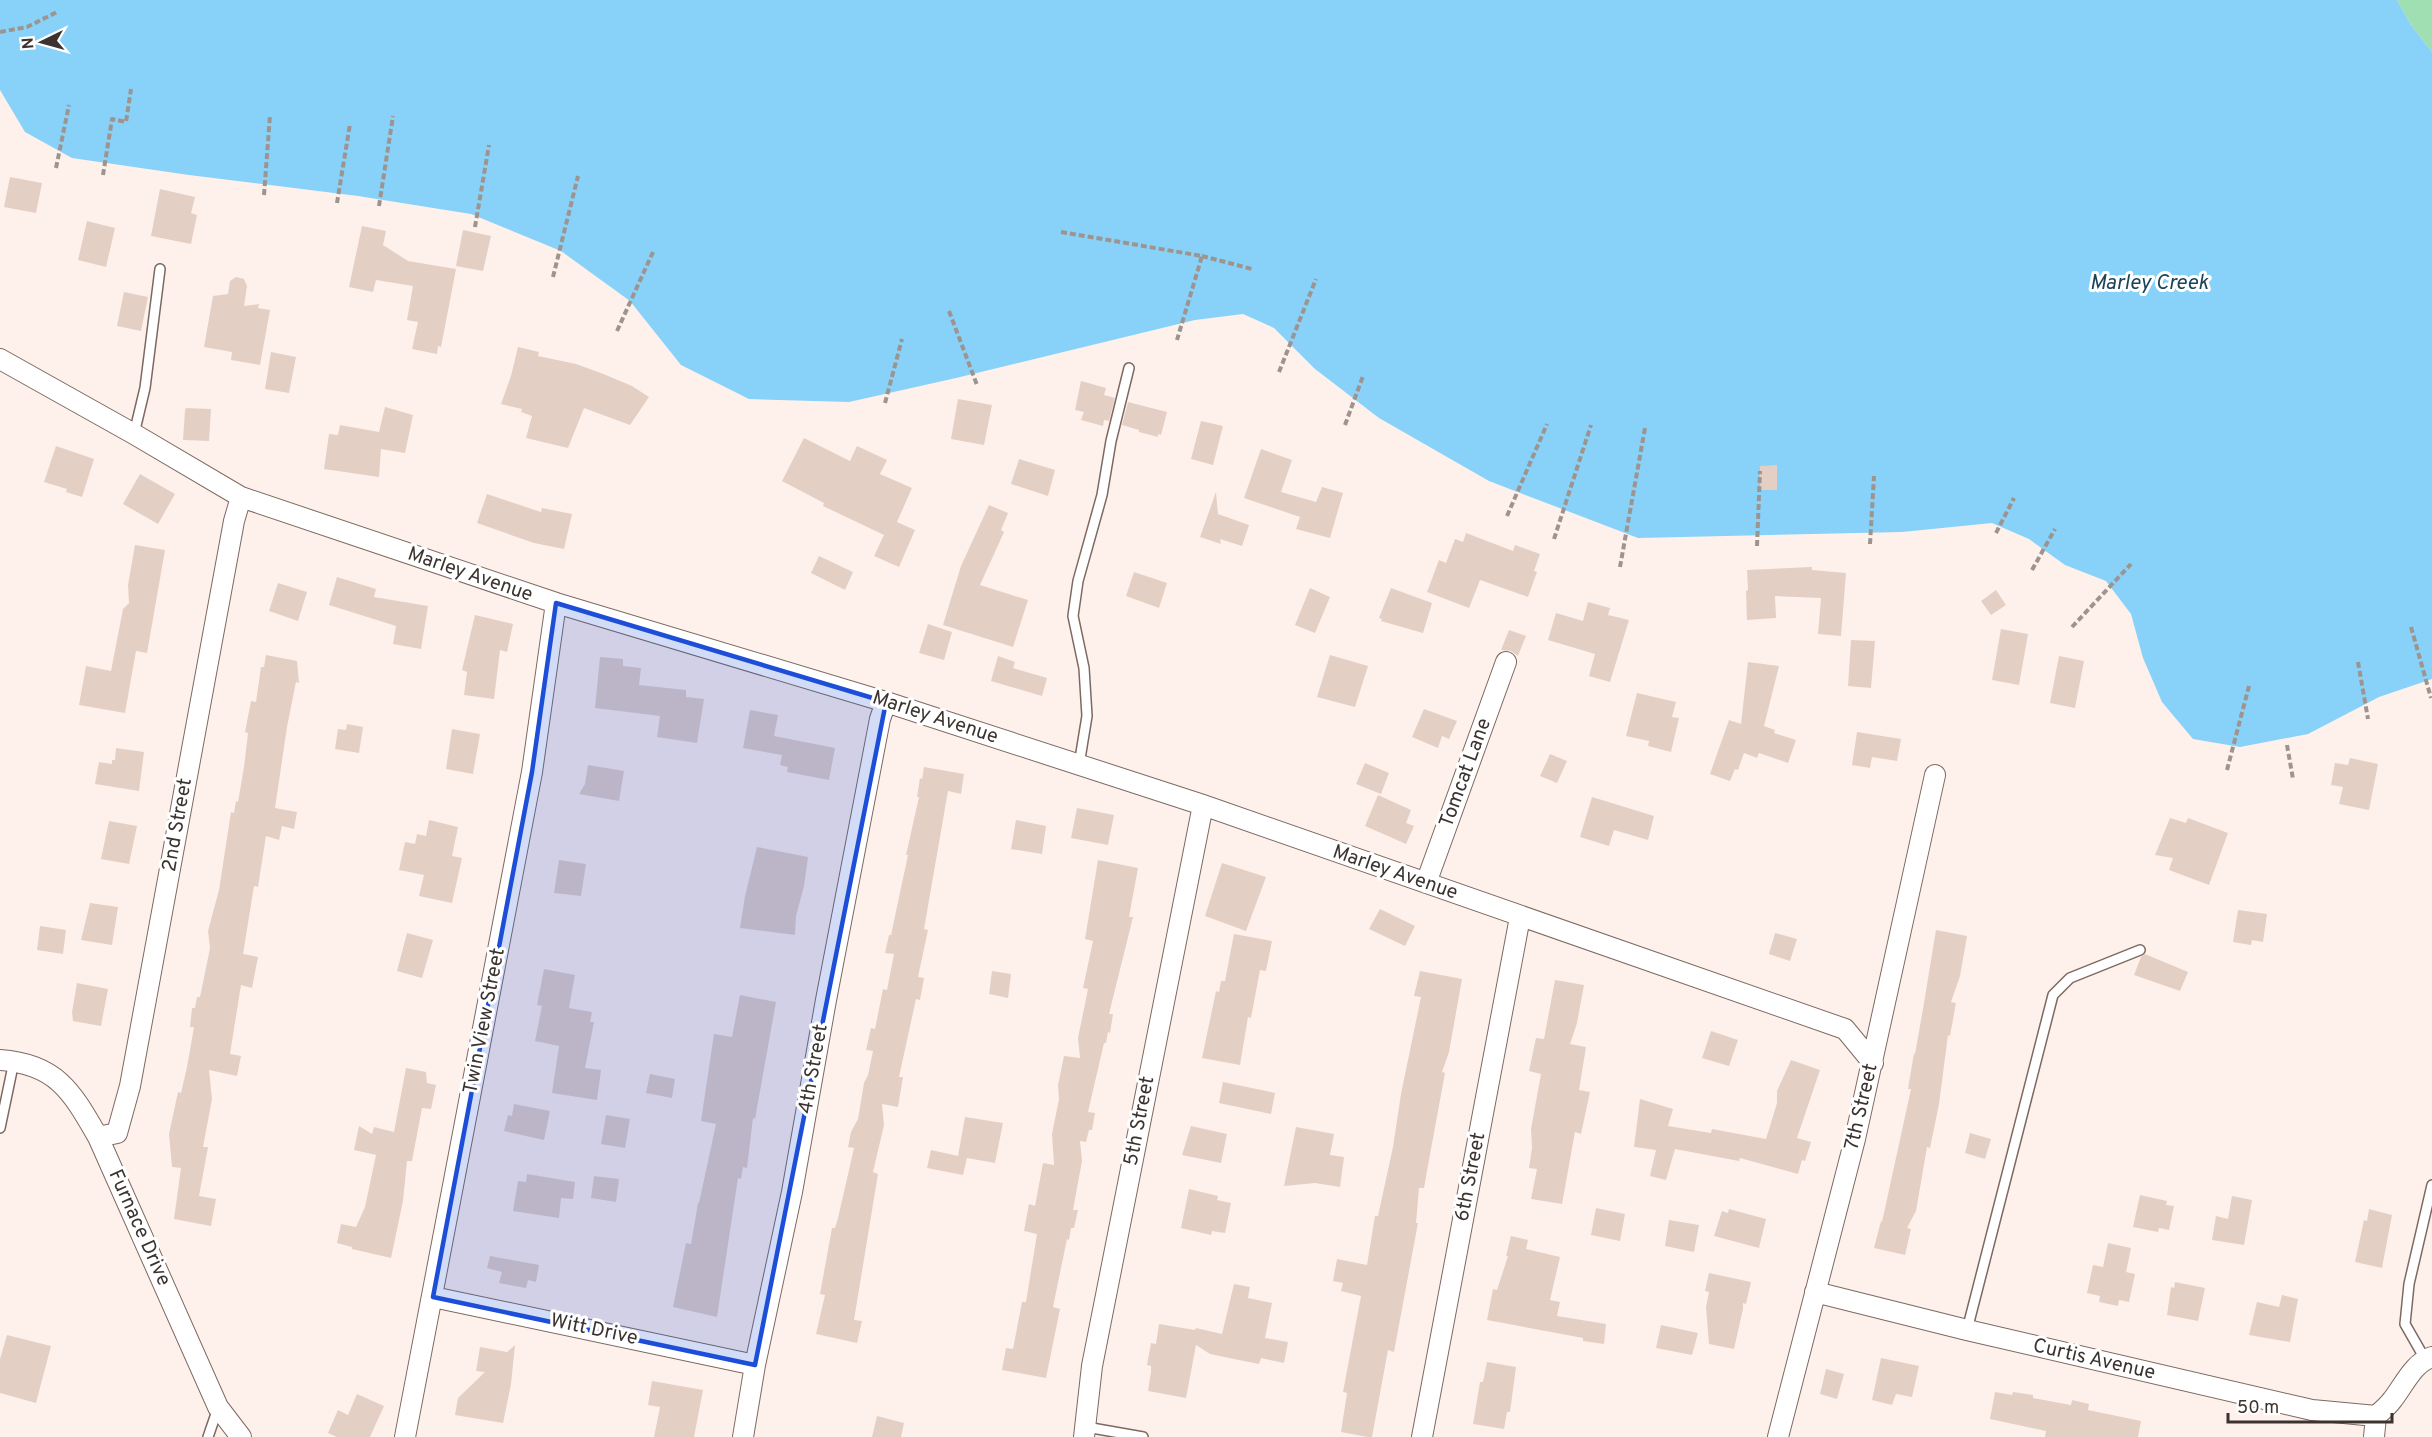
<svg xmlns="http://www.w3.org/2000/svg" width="2432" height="1437" font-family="Overpass,sans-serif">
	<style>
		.green { fill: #9fdfb2 }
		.water { fill: #88d1f9 }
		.building { fill: #e4cfc5 }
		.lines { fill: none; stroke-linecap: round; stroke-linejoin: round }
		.service-casing { stroke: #7d6961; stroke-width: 12 }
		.minor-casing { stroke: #7d6961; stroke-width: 22 }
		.path { stroke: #9e948f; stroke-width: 4; stroke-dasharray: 6 3; stroke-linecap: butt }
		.service { stroke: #fff; stroke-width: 9 }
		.minor { stroke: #fff; stroke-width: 20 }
		.marked { fill: #1d4ed8; fill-opacity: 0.2; stroke: #1d4ed8; stroke-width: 4.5; stroke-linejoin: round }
		.labels { text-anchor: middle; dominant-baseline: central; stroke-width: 6; stroke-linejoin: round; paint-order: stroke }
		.street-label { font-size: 20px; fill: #3b332f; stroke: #fff }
		.water-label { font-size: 21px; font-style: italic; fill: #1b4459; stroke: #fff }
	</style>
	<rect width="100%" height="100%" fill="#fef1eb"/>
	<path class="green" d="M2397,0H2432V52L2411,25Z"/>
	<path class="water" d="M0,0H2397L2411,25L2432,52V679L2379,697L2308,734L2240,747L2193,739L2162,702L2143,658L2131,614L2106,581L2065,565L2029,539L1992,523L1902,532L1638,538L1489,481L1379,418L1315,369L1274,328L1243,314L1195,320L956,378L849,402L749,399L681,365L630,301L561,251L471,214L358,196L189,175L72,158L25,132L0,90Z"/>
	<path class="building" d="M10,177L42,183L36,213L4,207Z
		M160,189L195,197L191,213L197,215L191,244L151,236Z
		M87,221L115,228L106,267L78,260Z
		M362,226L386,231L383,245L408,261L456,269L441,347L438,346L437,354L412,349L418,322L407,320L413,286L376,280L373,292L349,287Z
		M463,230L491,236L483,271L456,266Z
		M236,277L244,279L247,286L244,306L259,304L258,308L270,310L260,365L231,360L232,352L204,347L213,296L228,294L230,281Z
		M124,292L148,297L141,331L117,326Z
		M518,347L539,352L538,356L576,364L601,373L632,386L649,397L630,425L584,408L568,448L526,438L532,416L521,412L522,409L501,404L511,376Z
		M271,352L296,357L289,393L265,389Z
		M1081,381L1106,388L1104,395L1115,398L1109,421L1104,420L1103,426L1081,420L1084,412L1075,410Z
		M958,399L992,405L984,445L951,439Z
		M1128,402L1167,412L1161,435L1158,434V437L1139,432V430L1122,425Z
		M385,407L413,415L405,453L381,449L379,477L324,469L329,434L338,435L340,425L379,432Z
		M186,408L211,409L209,441L183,440L185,410Z
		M1201,421L1223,426L1213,465L1191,459Z
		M804,438L850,461L857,446L887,460L880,474L912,488L897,522L915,530L899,567L874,556L884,535L823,506L824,503L782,481Z
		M56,446L94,459L82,497L66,492L67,489L44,482Z
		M1261,449L1292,460L1281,492L1316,502L1322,487L1343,493L1330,538L1296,529L1300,517L1244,498Z
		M1019,459L1055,470L1048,496L1011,484Z
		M1777,465V490H1760V466Z
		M140,474L175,494L158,524L123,504Z
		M1216,492L1218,514L1249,525L1242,546L1220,539L1221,544L1200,537Z
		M487,494L541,512L542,508L572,514L564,549L534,543L477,523Z
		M989,505L1008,513L1001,530L1004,532L980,585L1028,600L1013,647L943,625L961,566Z
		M1466,533L1513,551L1515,545L1540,554L1534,571L1537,572L1528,597L1480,580L1469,608L1427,592L1439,560L1446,563L1455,539L1463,542Z
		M135,545L165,550L147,653L136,651L125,713L79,705L86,666L111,671L123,609L129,603L128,585Z
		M819,556L853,572L845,590L811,573Z
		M1812,567V570L1846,573L1841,636L1818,634L1821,598L1775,596L1776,618L1747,620L1746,591L1748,590L1747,570Z
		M1134,572L1167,583L1159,608L1126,596Z
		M337,577L376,589L374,597L428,606L421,649L393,644L396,626L329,605Z
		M278,583L307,592L298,621L269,611Z
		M1310,588L1330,597L1315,633L1295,625Z
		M1391,588L1432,603L1423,633L1381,621L1382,619L1379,618Z
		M1996,590L2006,605L1991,615L1981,601Z
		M1588,602L1610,608L1608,615L1629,620L1610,682L1589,676L1595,654L1548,640L1556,613L1583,621Z
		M475,615L513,624L507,652L500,650L494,699L464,695L467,672L462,670Z
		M928,624L952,632L944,660L919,653Z
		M2001,629L2028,634L2019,685L1992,680Z
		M1509,630L1526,636L1518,656L1511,651L1501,650Z
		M1851,640L1875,641L1871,688L1848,686Z
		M266,655L297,661L299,683L296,682L287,727L275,808L297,812L294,829L282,826L279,840L266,836L258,887L254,886L243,954L258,957L252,988L241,985L230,1054L241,1056L237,1076L209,1070L212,1099L203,1147H208L199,1196L216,1199L211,1226L174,1219L181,1168L172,1167L169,1134L178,1092L181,1093L187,1067L194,1027H190L192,1008H195L197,997H200L208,958L210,948L208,931L219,890L231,812L234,813L236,801L238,802L244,767L248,733L245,732L251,701L256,702L261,667H264Z
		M1330,655L1368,666L1355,707L1317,697Z
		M998,656L1015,662L1013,668L1047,678L1042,696L991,681Z
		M2059,656L2084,661L2075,708L2050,703Z
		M600,657L623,659V666L641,668L639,685L686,690V697L704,699L697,743L657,737L660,716L595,708Z
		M1748,662L1779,666L1764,726L1775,730L1774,733L1796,740L1788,763L1759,753L1757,758L1744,753L1738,770L1735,769L1730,781L1710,774L1729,720L1741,724Z
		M1637,693L1676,702L1672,717L1679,718L1671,752L1648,746L1649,741L1626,736Z
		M1424,709L1457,721L1449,739L1442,736L1438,748L1412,737Z
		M750,710L778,715L774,736L835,748L829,780L787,772L788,767L780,765L782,755L743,748Z
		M347,724L363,727L359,753L335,749L338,729L346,730Z
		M452,729L480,734L473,774L446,769Z
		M1857,732L1901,739L1897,761L1872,757L1870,768L1852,765Z
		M116,748L144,752L139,791L95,784L99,762L112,764V760H115Z
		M1550,754L1567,761L1557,783L1540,776Z
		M2350,758L2378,764L2369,810L2339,804L2343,787L2331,785L2335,763L2348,765Z
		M1365,763L1389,773L1381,794L1356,784Z
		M588,765L624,771L619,801L579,794L585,784Z
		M924,767L964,774L961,794L948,791L924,929L928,930L918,977L924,978L920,1000L916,999L899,1077H903L898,1107L882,1104L884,1125L873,1172L878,1174L854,1320L862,1321L857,1343L816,1334L825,1295L820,1294L832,1228H835L838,1218L854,1148L848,1147L851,1132L858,1119L864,1083L868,1075L873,1051L866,1050L871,1028L875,1029L883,989L887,990L894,954L885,953L889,935H891L908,855H906L919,797H917L920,778L922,779Z
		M1378,795L1411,810L1406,823L1414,826L1406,844L1365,826Z
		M1592,797L1654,816L1648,840L1614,830L1609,846L1580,837Z
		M1077,808L1114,815L1108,845L1071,838Z
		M2170,818L2186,823L2188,818L2228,833L2209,885L2169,870L2173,858L2155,855Z
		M429,820L458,827L452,856L462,858L452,903L419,896L424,875L399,870L405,842L415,844L417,834L426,836Z
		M1016,820L1046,826L1042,854L1011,849Z
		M109,821L137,826L129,864L101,859Z
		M757,847L808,857L804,886L796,916L795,935L740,928L745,896Z
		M559,860L586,864L581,896L554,893Z
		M1098,860L1138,868L1129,917H1133L1109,1014H1113L1110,1033L1108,1032L1106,1043H1104L1088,1112L1095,1113L1092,1130H1089L1086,1142L1080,1141L1082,1161L1073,1210H1078L1074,1228H1071L1069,1240L1067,1239L1053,1307L1060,1309L1046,1378L1002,1370L1006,1348L1013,1349L1022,1302H1026L1037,1234L1024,1231L1029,1204L1035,1206L1043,1163L1054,1165L1052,1134L1059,1099L1058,1085L1064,1056L1080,1058L1078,1038L1088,989L1083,988L1093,941L1085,939Z
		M1222,863L1266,877L1246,931L1205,916Z
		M90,903L118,907L112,945L81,940Z
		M1380,909L1415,926L1405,946L1369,929Z
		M2238,910L2267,914L2263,942L2252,940L2251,945L2233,942Z
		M40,926L66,930L63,954L37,950Z
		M1936,930L1967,936L1960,976L1951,1002L1956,1003L1950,1036L1948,1035L1939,1104L1930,1148L1927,1147L1916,1211L1907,1228L1911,1229L1905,1255L1874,1248L1881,1221L1882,1222L1911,1089H1908L1914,1053L1915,1054L1923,1009Z
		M407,933L433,940L422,978L397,971Z
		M1775,933L1797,939L1790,961L1769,954Z
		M1234,934L1272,941L1266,971L1260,970L1251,1018L1248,1017L1240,1065L1202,1058L1216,991L1219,992L1221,981H1225Z
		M2145,954L2188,972L2180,991L2134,975L2141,957Z
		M544,969L575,975L569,1008L592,1012L590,1022H594L585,1068L601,1070L597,1100L552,1093L559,1046L535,1041L542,1006L537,1005Z
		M992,971L1011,974L1008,998L989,994Z
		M1420,971L1462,979L1449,1052L1442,1072L1445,1073L1427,1171L1424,1188H1419L1416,1223H1418L1394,1352L1388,1350L1372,1437H1368L1341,1432L1347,1393L1343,1392L1361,1296L1341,1291L1343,1283L1333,1281L1337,1259L1367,1265L1375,1216H1378L1393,1147L1401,1094L1421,997L1414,996Z
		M1555,980L1584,985L1577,1023L1570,1044L1586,1047L1579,1090L1590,1092L1581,1134L1575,1132L1562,1204L1531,1199L1537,1169L1529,1168L1532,1148L1531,1129L1541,1074L1529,1071L1536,1038L1544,1039Z
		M77,983L108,989L101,1026L73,1021L72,1012Z
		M740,995L776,1002L755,1119L753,1118L747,1168L743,1167L741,1179L738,1178L717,1317L673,1307L686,1243L691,1244L698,1203H699L716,1124L701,1121L714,1034L732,1037Z
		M1711,1031L1738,1040L1729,1066L1702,1058Z
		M1791,1060L1820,1070L1797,1138L1811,1142L1805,1161L1802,1160L1798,1174L1740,1158L1739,1161L1675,1149L1666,1180L1650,1176L1656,1150L1634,1147L1640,1099L1673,1109L1668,1126L1711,1133L1712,1129L1766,1139L1777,1103V1091Z
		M406,1068L426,1072L427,1083L436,1085L431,1109L422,1108L412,1161H407L403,1201L391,1258L352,1249V1247L337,1243L341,1224L356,1227L365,1207L376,1155L354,1150L359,1126L372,1134L374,1127L394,1132Z
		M650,1074L675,1079L672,1098L646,1093Z
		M1223,1082L1275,1093L1271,1114L1219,1103Z
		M514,1104L550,1111L544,1140L504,1131L508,1115L512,1116Z
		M606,1115L630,1119L625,1148L601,1144Z
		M965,1117L1003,1123L995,1163L967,1158L963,1175L927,1168L931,1150L958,1156Z
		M1191,1126L1227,1134L1221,1163L1182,1155Z
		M1296,1127L1334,1134L1330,1155L1344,1157L1340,1187L1315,1183L1284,1186Z
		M1970,1133L1991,1139L1985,1159L1965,1153Z
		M527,1174L575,1182L573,1199L561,1198L559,1218L513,1211L518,1181L526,1182Z
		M594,1176L619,1179L616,1202L591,1198Z
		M1189,1189L1218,1196L1217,1200L1231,1203L1225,1233L1212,1231L1211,1235L1181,1228Z
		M2140,1195L2167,1201L2166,1205L2174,1206L2169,1230L2159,1228L2158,1232L2133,1227Z
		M2232,1196L2252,1200L2244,1245L2212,1240L2216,1216L2228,1219Z
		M1596,1208L1625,1214L1620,1241L1591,1235Z
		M1729,1209L1766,1219L1759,1248L1714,1236L1722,1211L1728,1213Z
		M2369,1209L2392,1215L2382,1268L2355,1262L2364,1220L2367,1221Z
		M1669,1220L1699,1225L1694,1252L1665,1246Z
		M1511,1236L1528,1240L1526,1249L1560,1257L1550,1300L1560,1302L1557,1316L1606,1324L1604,1344L1583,1341V1338L1487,1320L1493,1289L1497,1290L1508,1256H1506Z
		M2108,1243L2131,1248L2126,1272L2135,1274L2129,1302L2119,1300L2118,1306L2099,1302L2100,1296L2087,1293L2093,1265L2103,1267Z
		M490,1256L539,1265L536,1282L528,1280L526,1288L499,1283L502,1272L487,1268Z
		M1709,1273L1751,1282L1746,1304L1743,1303V1309L1734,1349L1709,1344L1706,1307L1709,1292L1705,1291Z
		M2175,1282L2205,1288L2198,1321L2167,1315L2171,1287L2174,1288Z
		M1234,1284L1250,1287L1248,1298L1272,1303L1265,1338L1288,1342L1284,1363L1261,1358L1259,1364L1234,1359L1210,1354L1196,1345L1186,1398L1148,1391L1151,1372V1366L1147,1365L1151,1343L1156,1344L1159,1324L1195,1330L1196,1328L1222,1334Z
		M2282,1295L2298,1299L2290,1342L2249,1335L2257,1302L2279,1307Z
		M1661,1325L1698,1333L1692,1355L1656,1348Z
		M7,1335L51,1346L36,1403L0,1393V1359Z
		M515,1345L511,1384L503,1423L455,1415L458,1398L485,1372L476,1371L480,1347L507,1352Z
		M1881,1358L1919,1366L1912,1397L1896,1394L1892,1405L1872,1400Z
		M1487,1362L1516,1367L1510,1412H1507L1504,1429L1473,1424L1480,1382H1483Z
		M1826,1369L1844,1374L1837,1399L1820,1394Z
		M652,1381L703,1390L694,1437H654L660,1407L648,1405Z
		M1995,1392L2012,1395L2013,1392L2033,1395V1398L2071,1405L2072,1400L2089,1404L2088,1410L2141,1421L2138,1437H2045L2046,1431L1990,1419Z
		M357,1394L384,1406L370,1437H337L328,1433L338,1410L348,1415Z
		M877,1416L904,1423L901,1437H872Z"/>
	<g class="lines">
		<defs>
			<path id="service" d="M134,434L145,388L160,269
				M1079,765L1087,716L1084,668L1073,616L1078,581L1102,495L1111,441L1129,368
				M0,1128L14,1061
				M1967,1330L2053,995L2070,978L2140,950
				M2425,1359L2405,1324L2409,1284L2432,1185
				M1086,1427L1143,1437
				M208,1437L218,1408"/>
			<path id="minor" d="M0,359L134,434L241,497L556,603L886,702L1203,805L1845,1029L1873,1063
				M1426,883L1506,662
				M0,1060C57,1064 72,1092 98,1137L218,1407L241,1437
				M98,1137L117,1133L130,1086L234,521L241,497
				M1815,1292L1967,1330L2312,1410L2376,1416
				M433,1297L755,1365
				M2376,1416C2382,1411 2388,1406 2393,1399C2404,1385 2414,1362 2432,1357
				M405,1437L532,772L556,603
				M743,1437L755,1365L792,1192L826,1000L880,719L886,702
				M1084,1437L1092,1366L1203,805
				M1422,1437L1520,917
				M1778,1437L1855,1139L1935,775
				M2374,1437L2376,1416"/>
		</defs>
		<use href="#service" class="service-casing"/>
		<use href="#minor" class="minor-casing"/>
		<path class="path" d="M0,32L27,27L57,12
			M56,168L69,105
			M103,175L112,119L126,122L131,89
			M264,195L270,115
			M337,203L350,124
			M379,206L393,116
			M475,227L489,145
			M1061,232L1202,256L1177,340
			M1202,256L1252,269
			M553,277L578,176
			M949,311L977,385
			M617,331L653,252
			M1279,372L1316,279
			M885,403L902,339
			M1345,425L1363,376
			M1507,516L1547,424
			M1996,533L2014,498
			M1554,539L1591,425
			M1870,544L1874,476
			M1757,546L1760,471
			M1620,567L1645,428
			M2032,570L2055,529
			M2072,627L2131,564
			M2411,627L2431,698
			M2358,662L2368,719
			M2287,745L2293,779
			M2227,770L2249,686"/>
		<use href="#service" class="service"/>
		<use href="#minor" class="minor"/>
	</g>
	<path class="marked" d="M556,603L886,702L755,1365L433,1297L532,772Z"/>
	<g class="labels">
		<g class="street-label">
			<text transform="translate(470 575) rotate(19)">Marley Avenue</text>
			<text transform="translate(935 718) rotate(18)">Marley Avenue</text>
			<text transform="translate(1466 773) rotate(-70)">Tomcat Lane</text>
			<text transform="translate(178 825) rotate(-80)">2nd Street</text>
			<text transform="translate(1395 873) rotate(19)">Marley Avenue</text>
			<text transform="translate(485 1021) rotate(-79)">Twin View Street</text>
			<text transform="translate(814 1069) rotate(-80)">4th Street</text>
			<text transform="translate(1862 1107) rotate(-77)">7th Street</text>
			<text transform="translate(1140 1121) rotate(-79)">5th Street</text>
			<text transform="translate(1471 1177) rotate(-79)">6th Street</text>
			<text transform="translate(139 1228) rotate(66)">Furnace Drive</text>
			<text transform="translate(594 1330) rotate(12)">Witt Drive</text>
			<text transform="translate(2094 1360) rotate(13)">Curtis Avenue</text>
		</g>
		<g class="water-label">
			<text x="2149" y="283">Marley Creek</text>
		</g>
	</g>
	<g transform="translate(42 42) rotate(265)" stroke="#ffffff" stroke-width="4.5" paint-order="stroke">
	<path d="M0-4.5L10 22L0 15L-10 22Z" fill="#3b332f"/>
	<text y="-9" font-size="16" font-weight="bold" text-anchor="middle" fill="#3b332f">N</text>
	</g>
	<path d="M2228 1413v9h164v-9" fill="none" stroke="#3b332f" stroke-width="3"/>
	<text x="2237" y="1413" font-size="18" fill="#3b332f" stroke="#ffffff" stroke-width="4.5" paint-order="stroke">50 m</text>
</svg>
